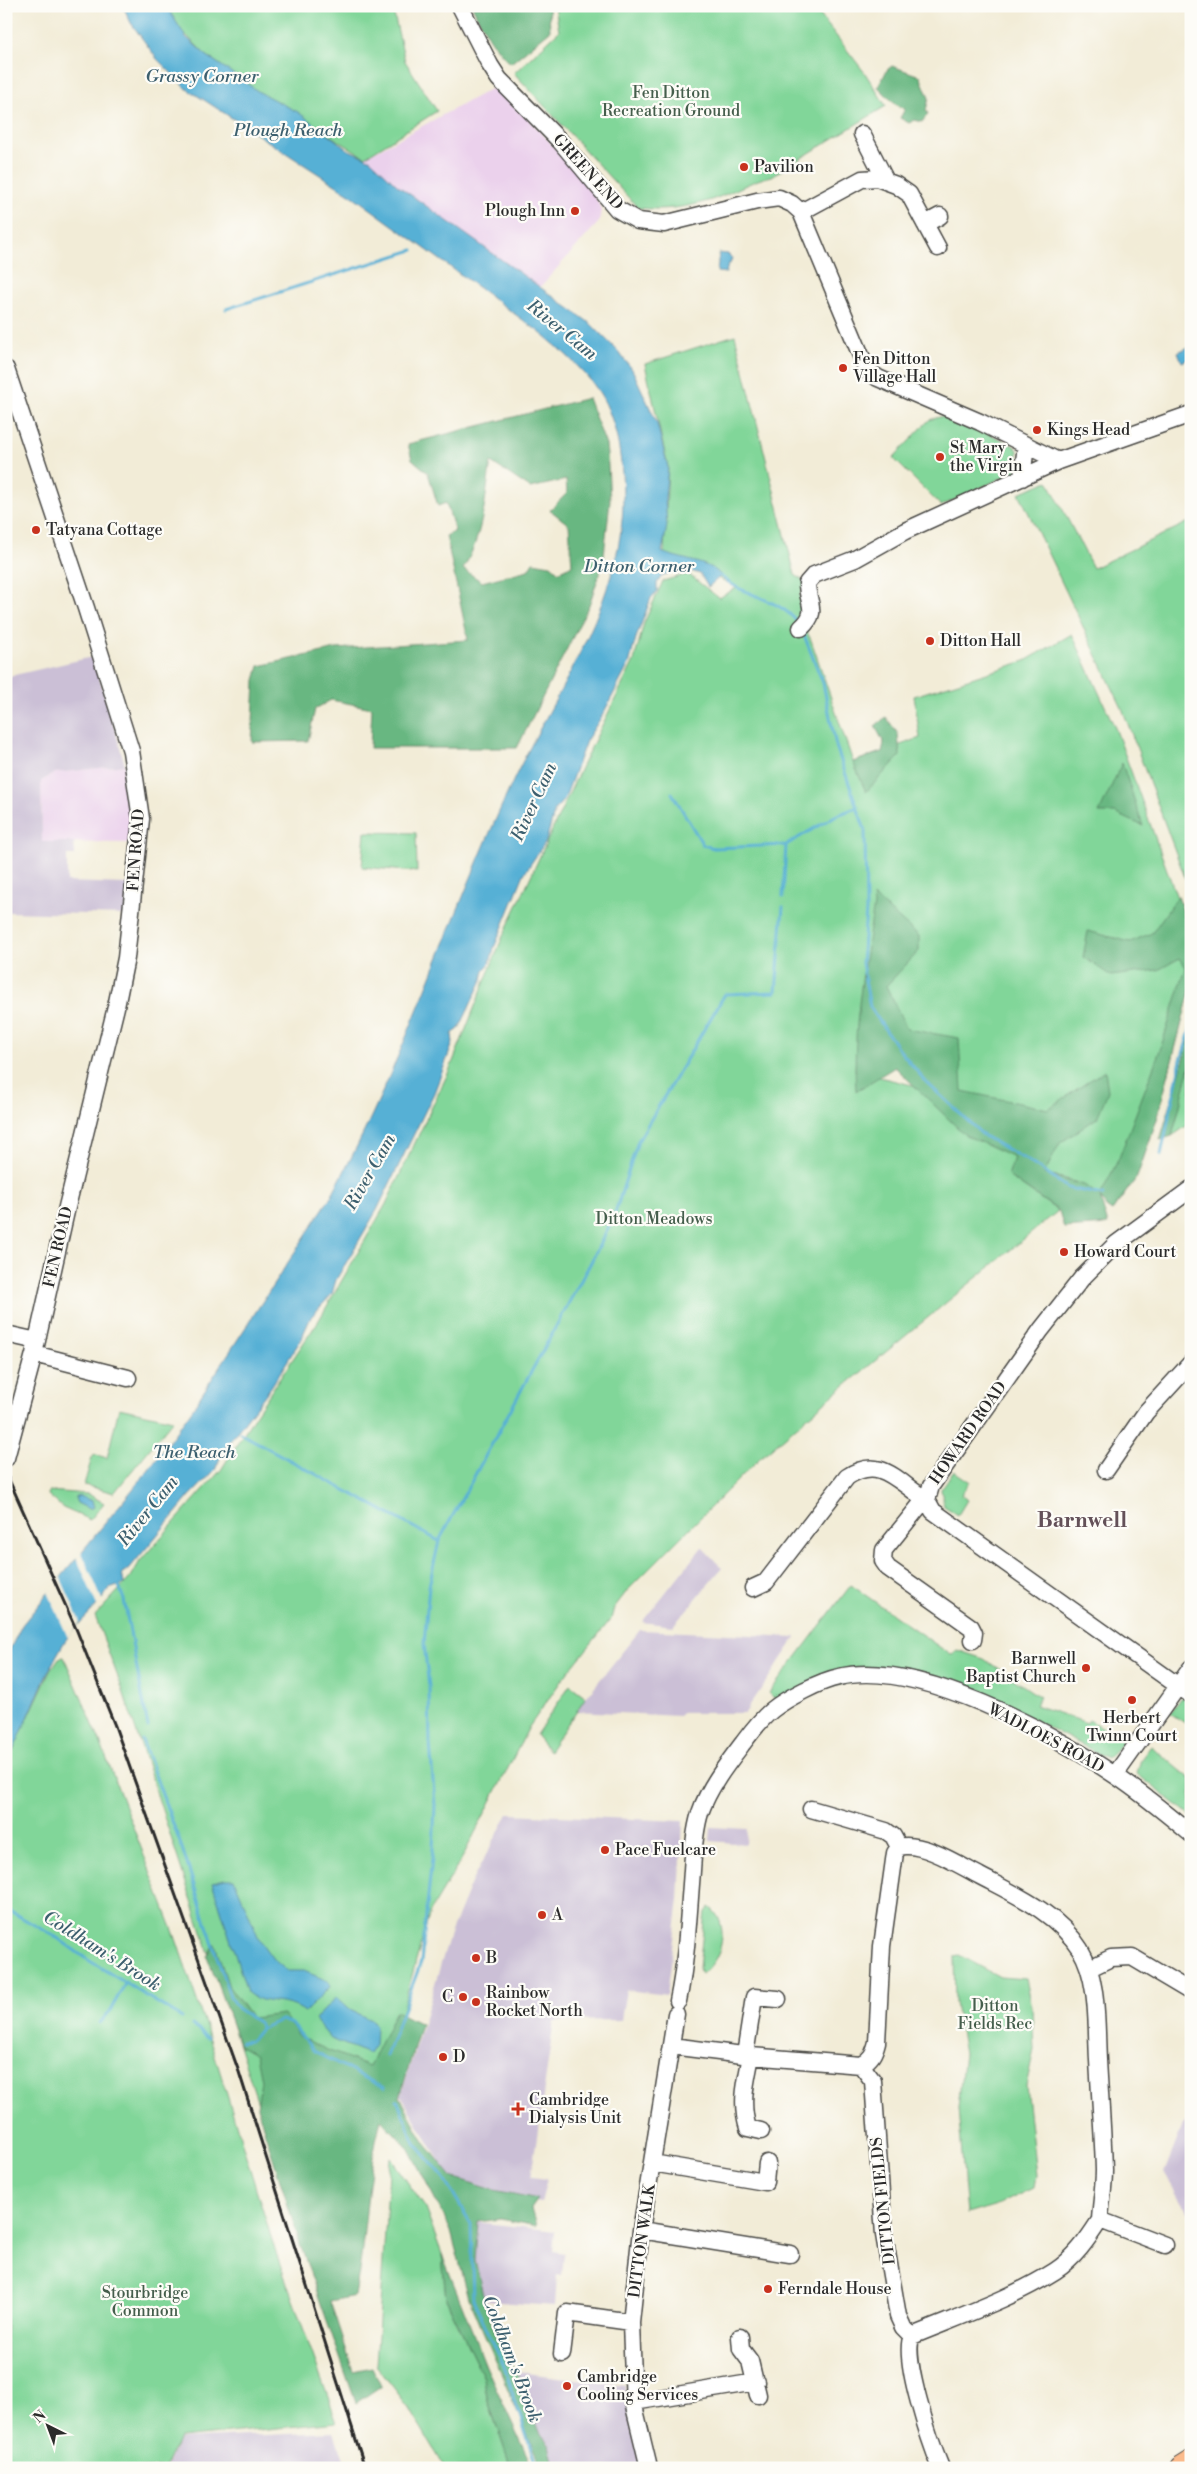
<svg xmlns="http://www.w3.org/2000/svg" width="1197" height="2474" font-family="'Libre Bodoni',serif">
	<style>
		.built { fill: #ebd1ec }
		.industrial { fill: #cbbfd6 }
		.green { fill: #81d699; stroke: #568062; fill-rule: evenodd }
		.forest { fill: #68b781; stroke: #4a7156; fill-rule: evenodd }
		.water { fill: #57b0d5; stroke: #416e80 }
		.pier { fill: #f2ecd7 }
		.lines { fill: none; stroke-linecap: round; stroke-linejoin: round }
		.stream { stroke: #57b0d5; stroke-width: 3 }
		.minor-casing { stroke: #494845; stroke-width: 19 }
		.major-casing { stroke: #494845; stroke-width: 22 }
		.minor { stroke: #fff; stroke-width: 16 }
		.major { stroke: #fbbb8c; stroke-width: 20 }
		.rail { stroke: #2b2b2b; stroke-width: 3 }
		.poi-dot { fill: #c8321e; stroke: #fdfcf7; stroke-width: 2 }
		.labels { text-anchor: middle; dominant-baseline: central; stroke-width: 4.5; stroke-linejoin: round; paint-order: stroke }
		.park-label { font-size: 16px; fill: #455e4c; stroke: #fdfcf7 }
		.poi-label { font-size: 16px; fill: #2b2b2b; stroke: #fdfcf7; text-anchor: start }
		.street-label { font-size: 16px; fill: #2b2b2b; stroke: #fdfcf7 }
		.water-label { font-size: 18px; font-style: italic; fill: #3d606f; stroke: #fdfcf7 }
		.district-label { font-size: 21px; font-weight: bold; fill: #645159; stroke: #fdfcf7 }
	</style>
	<rect width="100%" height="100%" fill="#fdfcf7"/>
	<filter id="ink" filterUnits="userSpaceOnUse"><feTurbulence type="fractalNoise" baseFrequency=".02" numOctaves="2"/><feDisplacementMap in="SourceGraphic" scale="10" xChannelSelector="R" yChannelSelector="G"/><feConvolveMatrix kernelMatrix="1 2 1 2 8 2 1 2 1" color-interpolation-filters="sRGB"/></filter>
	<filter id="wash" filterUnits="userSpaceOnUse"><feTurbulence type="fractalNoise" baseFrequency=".0096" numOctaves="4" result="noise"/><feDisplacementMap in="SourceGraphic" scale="20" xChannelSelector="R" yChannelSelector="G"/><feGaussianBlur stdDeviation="1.12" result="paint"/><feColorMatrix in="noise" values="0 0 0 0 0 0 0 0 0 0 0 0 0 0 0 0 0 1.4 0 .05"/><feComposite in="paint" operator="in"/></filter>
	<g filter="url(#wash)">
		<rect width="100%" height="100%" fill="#f2ecd7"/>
		<path class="built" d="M498,85L581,176L596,197L601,210L599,222L539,288L397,185L371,160L365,157Z
			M125,765L131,843L42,842L41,781L55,773Z"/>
		<path class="industrial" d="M92,657L107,701L125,765L55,773L41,781L42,842H74L75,855H67V882L128,884L126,915L6,912V677Z
			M702,1547L722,1568L673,1626L642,1622Z
			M640,1630L796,1637L745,1713H682L679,1716L575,1711Z
			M508,1814L683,1821L679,1899L667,1995L626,1990L621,2020L554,2021L531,2177L547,2179L541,2203L457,2190L401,2096L450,1934L472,1881Z
			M711,1827L747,1829L746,1844L710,1841Z
			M1191,2118V2218L1164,2173L1183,2125Z
			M476,2222L555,2231L553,2251L564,2253L562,2276L557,2275L555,2306L485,2301L471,2294Z
			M517,2372L625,2385L641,2468H556L550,2446L541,2435Z
			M334,2432L346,2468H166L179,2439Z"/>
		<path class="green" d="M166,6H392L405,61L437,111L365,157L259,92L206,55L181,30Z
			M555,6H813L865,73L886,106L772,176C752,180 734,192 714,199C690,207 663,211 638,208L514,73L559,31Z
			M735,335L795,575L807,583L800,595L806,624L802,622L811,640L853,762L920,738L914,696L1025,661L1072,634L1116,730L1191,936V987L1157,1119L1137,1177L1112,1211C1083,1175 1052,1173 1008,1176L1058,1211L831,1397L760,1458L627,1591L614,1608L611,1619L561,1681L529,1727L460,1862L430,1912L395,2035L295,2216L122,1688L95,1616L131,1577L140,1561L221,1470L254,1417L319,1320L386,1204L450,1069L503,936L581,768L634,661L644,623L663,581L688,574L719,598L738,587L664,554L668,467L645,364ZM860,997L920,1087L855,1071Z
			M950,414L1014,446L1018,450L1017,471L941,506L893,458L929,420Z
			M1048,481L1093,568L1191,521V894L1122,708L1019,493Z
			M365,832L416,833L417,872L362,867Z
			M1191,1063V1123L1172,1136Z
			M119,1408L173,1420L114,1493L84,1485L93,1454L107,1458Z
			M954,1471L970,1482L961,1495L967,1500L958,1515L944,1506L941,1489Z
			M49,1491L88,1494L104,1503L90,1520L63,1508L48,1495Z
			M851,1585L951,1655L957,1650L984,1659L1040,1697L1035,1705L1087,1723L1089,1720L1125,1741L1107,1758L1011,1708L903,1671L775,1699L769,1693Z
			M64,1657L99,1739L174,1933L208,2033L275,2250L337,2422L179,2438L165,2468H6V1765L50,1671L59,1658Z
			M570,1685L586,1697L549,1751L536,1735Z
			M1182,1697L1191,1703V1727L1170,1713Z
			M1151,1746L1191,1779V1816L1137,1774L1141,1759Z
			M709,1907C731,1922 723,1961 701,1974L699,1968L705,1912Z
			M959,1955L1000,1977L1026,1979L1032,2007L1034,2050L1026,2086L1036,2174L1034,2188L1000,2204L967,2214L958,2108L964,2053L955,2003L954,1956Z
			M390,2157L424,2206L442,2254L446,2299L484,2378L487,2398L511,2468H445L410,2409L376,2365Z"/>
		<path class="forest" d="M472,6H549L550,31L511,63C497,53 480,23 472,6Z
			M892,66L920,76L929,98L926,110L928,114L922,122L915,120L909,123L900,118L905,109L895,104L878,87L887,70Z
			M588,398L606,445L608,465L610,500L603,564L589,605L517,748H370L372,708L331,700L315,709L308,741L252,742L255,680L259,666L336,649L468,640L446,536L455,531L446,503L438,506L428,473L412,459L408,444ZM491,462L530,488L566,480L567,493L550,510L569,525L572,565L559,572L551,565L533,562L528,570L482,582L463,569C483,536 485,499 491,462Z
			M886,717L898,734L900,756L866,792L853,762L882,752L884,743L875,726Z
			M1122,763L1143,826L1115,813H1099Z
			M873,896L919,936V951L886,986L907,1029L959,1038L962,1091L1048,1109L1105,1070L1108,1091L1097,1118L1060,1143L1044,1174L1084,1185L1100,1196L1119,1158L1160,1050L1186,968L1180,958L1158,970L1111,976L1083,957L1088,931L1130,942L1152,933L1178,896L1191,936V987L1157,1119L1137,1177L1112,1211L1106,1207L1100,1197L1108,1225L1064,1228L1059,1211L1008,1176L1014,1157L965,1135L895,1067L856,1091C852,1029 864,966 874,905Z
			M1191,1035V1063L1172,1136L1160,1140Z
			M215,1944L229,1987L252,2018L283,2014L299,2036L327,2050L369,2066L396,2011L421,2024L400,2097L424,2142L452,2177L494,2190L538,2199L531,2209L536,2226L500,2219L478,2222L475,2260L486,2307L498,2340L517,2372L541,2435L550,2446L556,2468H539V2462L469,2298L450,2228L409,2149L381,2119C366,2176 366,2238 355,2296L330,2301L353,2371L372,2367L381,2386L356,2403L301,2247L257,2107L261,2081L256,2055L240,2046L207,1956Z
			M442,2254L486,2366L530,2462V2468H511L487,2398L484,2378L446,2299Z"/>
		<path class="water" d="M123,6H166L186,37L206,55L259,92L298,112L349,150L371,160L397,185L590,323L617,350L632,369L657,423L668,467L665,498L667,526L662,552C676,559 713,562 721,576L708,587L700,574L688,570L672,572L662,576L657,583V591L651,598L636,638L629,664L602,716L586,741L565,798L555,810L546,841L524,874L494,948L490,963L484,970L482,980L459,1029L452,1034L453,1043L434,1093L377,1210L336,1280L332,1294L311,1317L300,1341L271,1387L224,1449L215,1470L189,1497L129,1569L122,1573L124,1584L109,1589C97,1609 78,1622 65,1641C41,1680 27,1725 6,1765V1657L22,1625L146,1473L191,1411L330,1198C404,1064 449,917 514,779C556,692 623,599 623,499C623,466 618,421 599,392C583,368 560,349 538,331L354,197L187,89L157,59L131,23Z
			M719,253L728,254L732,258L730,264H728L726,273L717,272Z
			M1191,346V358L1182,362L1178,352Z
			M79,1496L92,1501L94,1507L89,1509L77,1503L75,1498Z
			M225,1879H234L260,1941L273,1959L287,1971H304L328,1981L330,1987L305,2012C285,1997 262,2007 247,1992L212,1882Z
			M336,1997L350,2010L373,2021L376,2026L375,2045L369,2054L331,2039L315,2020Z"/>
		<path class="pier" d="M80,1548L103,1602L98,1608L75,1554Z
			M60,1576L80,1622L68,1638L48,1592Z"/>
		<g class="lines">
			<path class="stream" d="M226,309L413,250
				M721,576C743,597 779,597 798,623
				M804,635L823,683L836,746L865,830L866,910L862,963L870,1007L897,1047L926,1082L984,1136L1028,1161L1068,1188L1103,1195
				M672,793L703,845L714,848L786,845
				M783,897L786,845L835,816L858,807
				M1161,1155L1181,1060L1191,1028
				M240,1433L439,1541
				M118,1583L124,1600L148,1727
				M142,1740L182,1848L230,1997L237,2008L260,2024L261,2029
				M6,1909L56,1937L85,1958L182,2018
				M100,2023L110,2011L126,1982
				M192,2025L208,2038
				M241,2042L251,2041L261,2029L281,2020L292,2024L314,2051L384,2088
				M386,2056L421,1962L433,1849L435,1805L430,1743L429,1687L424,1644L429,1586L439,1541L590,1264L614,1216L638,1141L725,994L776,992L783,907
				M397,2100L415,2143L443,2176L471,2224L473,2299L504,2366L537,2468"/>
		</g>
	</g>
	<g filter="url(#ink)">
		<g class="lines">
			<defs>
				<path id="minor" d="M460,6L490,65L499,79L560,141L617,209L638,221L664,224L757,201L779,198L792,204L801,212L867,370L878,378L980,422L1058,461
					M862,134L886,181
					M801,212L862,179L877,178L896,185L909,194L938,248
					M925,224L940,216
					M6,369L86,608L131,751L141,819L126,958L116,1007L67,1207L34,1354L6,1458
					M1022,478L1026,445
					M801,628C820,611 807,604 807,583L814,575L855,559L905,531L1058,461L1191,414
					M1191,1189L1116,1244L1082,1278L1041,1330L931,1486L927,1500L933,1511L1191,1695
					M6,1334L37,1341
					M34,1354L128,1378
					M1106,1470L1146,1412L1191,1363
					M753,1588L766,1582L847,1477C881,1454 898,1483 927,1500L921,1504L884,1550L883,1561L888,1568L971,1627L974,1633L973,1640
					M1115,1775L1191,1668
					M811,1809L886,1831L893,1836L899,1847
					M1090,1968L1111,1958L1132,1957L1191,1992
					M678,2001C686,1963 688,1923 691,1884C693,1861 693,1836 700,1813C709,1787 727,1764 743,1743C751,1732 761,1719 772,1710C787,1698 820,1681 839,1677C916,1658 1053,1733 1116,1776C1143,1794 1167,1814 1191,1834
					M671,2046L751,2056L861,2065C871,2059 874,2054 877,2042L882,1946L895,1853L899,1847C922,1841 959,1865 980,1876C1016,1895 1057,1913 1080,1949C1099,1980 1096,2025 1098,2060C1100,2097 1103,2134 1104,2170C1104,2187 1101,2203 1100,2220L1165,2245
					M745,2055L754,1997L778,1999
					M751,2056C746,2082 740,2103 748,2128L761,2131
					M861,2065L873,2081L884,2235L898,2316L903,2327L912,2336
					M652,2163L765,2182L767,2163
					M641,2230L790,2254
					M740,2337L741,2349L750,2361L758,2395
					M562,2354L567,2313L631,2322
					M634,2402L756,2382
					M649,2468L634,2406L631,2322L641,2230L676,2014
					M941,2468C931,2444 901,2357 912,2336C960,2316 1011,2299 1055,2271C1074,2259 1088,2239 1100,2220"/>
				<path id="major" d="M1180,2468L1191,2461"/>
			</defs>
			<use href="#minor" class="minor-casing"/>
			<use href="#major" class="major-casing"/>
			<use href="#minor" class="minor"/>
			<use href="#major" class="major"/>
			<path class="rail" d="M6,1473L77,1631L115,1726L239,2072L365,2468"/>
		</g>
	</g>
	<g class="poi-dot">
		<circle cx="744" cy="167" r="5"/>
		<circle cx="575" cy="211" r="5"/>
		<circle cx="843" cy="368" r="5"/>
		<circle cx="1037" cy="430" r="5"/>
		<circle cx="940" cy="457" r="5"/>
		<circle cx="36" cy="530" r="5"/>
		<circle cx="930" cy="641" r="5"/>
		<circle cx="1064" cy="1252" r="5"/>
		<circle cx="1086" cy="1668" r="5"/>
		<circle cx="1132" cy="1700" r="5"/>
		<circle cx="605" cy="1850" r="5"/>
		<circle cx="542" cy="1915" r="5"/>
		<circle cx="476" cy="1958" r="5"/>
		<circle cx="463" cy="1997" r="5"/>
		<circle cx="476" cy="2002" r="5"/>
		<circle cx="443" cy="2057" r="5"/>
		<path d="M515.5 2101.5h5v5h5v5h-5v5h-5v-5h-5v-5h5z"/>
		<circle cx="768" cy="2289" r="5"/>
		<circle cx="567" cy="2386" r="5"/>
	</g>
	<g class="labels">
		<g class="park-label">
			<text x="671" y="93">Fen Ditton<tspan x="671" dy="18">Recreation Ground</tspan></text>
			<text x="654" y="1219">Ditton Meadows</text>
			<text x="995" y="2006">Ditton<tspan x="995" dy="18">Fields Rec</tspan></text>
			<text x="145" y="2293">Stourbridge<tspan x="145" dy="18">Common</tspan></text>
		</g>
		<g class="poi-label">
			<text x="754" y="167">Pavilion</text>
			<text x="565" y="211" text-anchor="end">Plough Inn</text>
			<text x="853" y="359">Fen Ditton<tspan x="853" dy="18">Village Hall</tspan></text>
			<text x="1047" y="430">Kings Head</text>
			<text x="950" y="448">St Mary<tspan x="950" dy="18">the Virgin</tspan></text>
			<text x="46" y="530">Tatyana Cottage</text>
			<text x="940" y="641">Ditton Hall</text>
			<text x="1074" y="1252">Howard Court</text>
			<text x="1076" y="1659" text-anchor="end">Barnwell<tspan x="1076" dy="18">Baptist Church</tspan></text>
			<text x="1132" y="1718" text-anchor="middle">Herbert<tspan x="1132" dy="18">Twinn Court</tspan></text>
			<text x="615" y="1850">Pace Fuelcare</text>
			<text x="552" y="1915">A</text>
			<text x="486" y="1958">B</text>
			<text x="486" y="1993">Rainbow<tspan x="486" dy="18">Rocket North</tspan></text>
			<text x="453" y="1997" text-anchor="end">C</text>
			<text x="453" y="2057">D</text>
			<text x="529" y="2100">Cambridge<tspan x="529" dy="18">Dialysis Unit</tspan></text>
			<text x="778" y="2289">Ferndale House</text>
			<text x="577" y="2377">Cambridge<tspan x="577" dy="18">Cooling Services</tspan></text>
		</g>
		<g class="street-label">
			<text transform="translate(588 172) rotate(48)">GREEN END</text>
			<text transform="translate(136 850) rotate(-86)">FEN ROAD</text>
			<text transform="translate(58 1247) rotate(-77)">FEN ROAD</text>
			<text transform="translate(968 1433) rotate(-55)">HOWARD ROAD</text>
			<text transform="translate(1046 1738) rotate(28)">WADLOES ROAD</text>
			<text transform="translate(883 2201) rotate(-96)">DITTON FIELDS</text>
			<text transform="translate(642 2241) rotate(-82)">DITTON WALK</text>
		</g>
		<g class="water-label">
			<text x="202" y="76">Grassy Corner</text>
			<text x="288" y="130">Plough Reach</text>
			<text transform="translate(562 330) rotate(39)">River Cam</text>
			<text x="639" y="566">Ditton Corner</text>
			<text transform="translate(534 802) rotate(-65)">River Cam</text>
			<text transform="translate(370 1172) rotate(-60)">River Cam</text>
			<text x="194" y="1452">The Reach</text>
			<text transform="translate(148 1511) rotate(-51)">River Cam</text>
			<text transform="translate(102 1951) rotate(32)">Coldham's Brook</text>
			<text transform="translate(512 2359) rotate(69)">Coldham's Brook</text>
		</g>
		<g class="district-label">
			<text x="1082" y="1521">Barnwell</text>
		</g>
	</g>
	<rect width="1197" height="2474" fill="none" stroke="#fdfcf7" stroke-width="25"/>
	<g transform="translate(48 2426) rotate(318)" stroke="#fdfcf7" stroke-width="4" paint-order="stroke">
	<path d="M0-4L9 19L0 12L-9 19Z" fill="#2b2b2b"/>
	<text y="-8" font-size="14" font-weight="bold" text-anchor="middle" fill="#2b2b2b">N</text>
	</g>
</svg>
